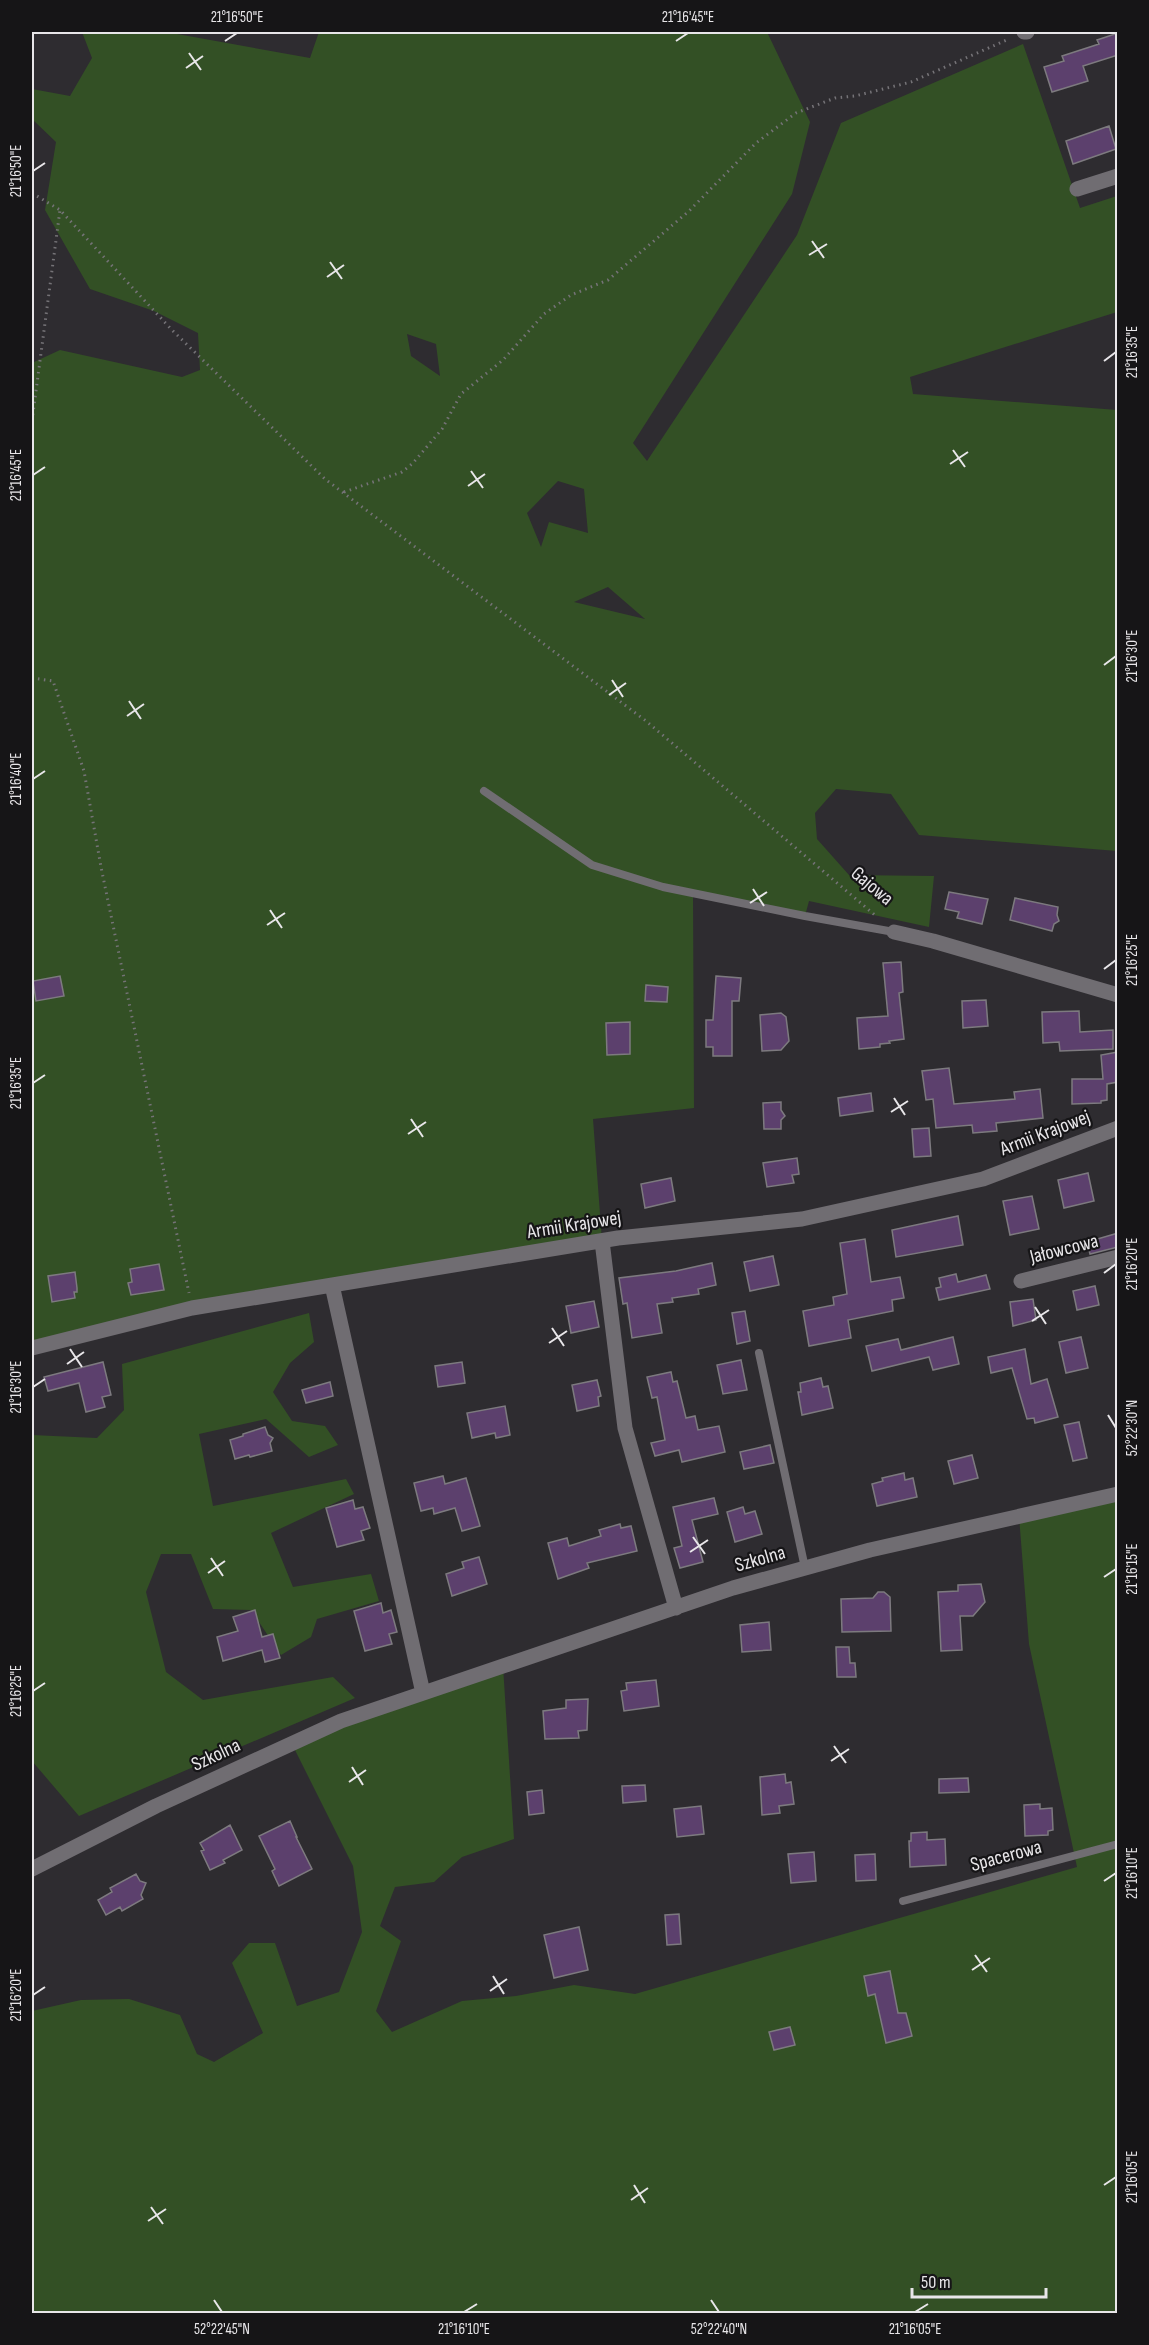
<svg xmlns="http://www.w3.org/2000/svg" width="1149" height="2345" font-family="'Sofia Sans Condensed',sans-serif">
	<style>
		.green { fill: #335025; fill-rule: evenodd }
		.building { fill: #5c406d; stroke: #7d7a7f; stroke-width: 1.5 }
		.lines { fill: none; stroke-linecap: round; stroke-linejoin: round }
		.path { stroke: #757377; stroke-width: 3; stroke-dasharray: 1.5 4.5; stroke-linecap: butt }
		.service { stroke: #706d72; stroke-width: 8 }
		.minor { stroke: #706d72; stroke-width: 15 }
		.ticks { fill: none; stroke: #e8e6e9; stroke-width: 2 }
		.labels { text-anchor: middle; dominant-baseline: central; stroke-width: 4.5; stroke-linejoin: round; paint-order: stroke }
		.street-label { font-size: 20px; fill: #e8e6e9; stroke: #161517 }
		.neatline { fill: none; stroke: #e8e6e9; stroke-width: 2 }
		.ticks-label { font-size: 15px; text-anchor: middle; fill: #e8e6e9 }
	</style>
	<rect width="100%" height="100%" fill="#2e2c30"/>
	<path class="green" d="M82,32H166L310,58L319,32H767L810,122L792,194L633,443L647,461L797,235L841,123L1023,44L1080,208L1117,196V312L910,377L913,394L1117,410V851L919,835L891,794L836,789L815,813L817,839L849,875L934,876L929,927L809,901L805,916L693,893L694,1108L593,1119L602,1241L192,1308L32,1348V363L60,350L182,377L200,370L198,333L154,311L90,289L45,210L56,142L32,119V89L70,96L92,58ZM407,334L436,344L440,376L411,356ZM558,481L584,489L588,533L549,522L541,547L527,513ZM608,587L645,619L574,602Z
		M309,1313L314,1342L290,1363L273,1392L292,1421L325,1426L338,1445L309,1457L266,1419L199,1434L213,1506L346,1479L354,1494L271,1533L293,1587L371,1574L379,1601L317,1619L311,1637L281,1655L251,1610L213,1609L191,1554H161L146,1592L166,1672L203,1700L333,1677L355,1698L79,1816L32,1761V1435L97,1438L124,1410L122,1364Z
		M1117,1494V2313H32V2011L81,2000L129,1999L180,2015L197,2054L214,2062L263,2033L232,1963L249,1943H275L297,2006L339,1992L362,1932L353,1866L292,1744L503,1666L514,1839L462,1857L434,1882L395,1887L380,1926L401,1941L376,2011L392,2032L462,2001L516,1996L574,1985L635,1994L1077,1867L1029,1644L1019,1516Z"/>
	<path class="building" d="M1118,33V55L1083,66L1088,81L1052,92L1044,67L1064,61L1062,56L1099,44L1097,40Z
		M1109,126L1116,149L1073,164L1066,141Z
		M949,892L988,899L982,924L957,918L959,912L945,909Z
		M1015,898L1058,907L1057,915L1059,921L1054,924L1052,931L1010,920Z
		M901,962L903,992L899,993L904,1039L889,1041L890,1043L880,1044V1047L859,1049L857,1018L888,1016L883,963Z
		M60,976L64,996L36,1001L33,981Z
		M716,976L741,978L739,1001H732V1056H713V1047H706V1020H713Z
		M646,985L668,987L667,1002L645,1001Z
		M986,1000L988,1026L963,1028L962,1001Z
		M1079,1011L1080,1032L1113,1030V1049L1060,1051L1059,1042L1043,1043L1042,1012Z
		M781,1013L786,1017L789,1041L781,1050L762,1051L760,1015Z
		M630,1022V1054L607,1055L606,1023Z
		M1118,1052V1082L1107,1084V1100L1101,1101V1103L1072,1104V1079H1103L1101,1055Z
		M949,1068L954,1104L1015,1099L1014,1092L1040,1089L1043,1118L996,1123L997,1131L973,1133L972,1125L936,1128L933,1099L926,1100L922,1071Z
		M871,1093L873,1111L840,1116L838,1098Z
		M781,1102V1110L785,1116L781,1120V1129H764L763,1103Z
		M929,1128L931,1156L914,1157L912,1129Z
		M797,1158L799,1174L792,1175L794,1183L767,1187L763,1163Z
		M1088,1173L1094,1201L1064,1208L1058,1180Z
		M671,1178L675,1201L645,1208L641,1184Z
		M1032,1196L1039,1229L1010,1235L1003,1201Z
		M958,1216L963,1245L896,1257L892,1230Z
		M1118,1233V1247L1090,1254L1087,1242Z
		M865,1239L871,1282L900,1277L904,1298L892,1300L893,1311L848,1320L851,1338L809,1346L803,1311L834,1305L833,1297L847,1294L840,1243Z
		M773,1256L779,1285L750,1291L744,1262Z
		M712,1263L716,1285L698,1289L699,1294L672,1298L673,1302L657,1304L662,1333L632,1338L627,1303L623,1304L619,1278L676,1271Z
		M159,1264L164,1290L131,1295L128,1283L132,1282L130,1269Z
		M75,1272L77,1288V1292H74L75,1298L52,1302L48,1276Z
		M956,1274L958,1282L986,1275L990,1289L939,1300L936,1288L941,1287L939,1278Z
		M1095,1286L1099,1305L1077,1310L1073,1291Z
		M1033,1299L1036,1320L1013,1326L1010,1302Z
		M594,1301L599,1327L571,1333L566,1306Z
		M745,1311L750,1341L737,1344L732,1313Z
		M953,1337L959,1364L933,1370L929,1357L872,1371L866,1346L898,1339L901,1350Z
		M1081,1337L1088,1368L1066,1373L1059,1342Z
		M1025,1349L1031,1384L1047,1379L1058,1417L1035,1423L1034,1418L1027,1419L1012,1368L991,1373L988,1357Z
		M741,1360L747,1390L723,1394L717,1365Z
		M103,1362L111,1395L102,1397L105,1407L86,1412L79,1383L48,1391L44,1377Z
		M462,1362L465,1383L438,1387L435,1366Z
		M671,1372L673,1382L677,1381L686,1418L695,1416L698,1430L719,1426L725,1452L682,1462L679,1450L655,1456L651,1443L665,1440L657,1397L652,1398L647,1377Z
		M821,1378L823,1387L828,1386L833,1408L802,1415L798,1392H801L800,1383Z
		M597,1380L601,1396L598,1397L599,1406L577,1411L572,1385Z
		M330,1382L333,1396L306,1403L302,1390Z
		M505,1406L510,1435L496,1438L495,1433L472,1438L467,1413Z
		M1079,1422L1087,1458L1073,1461L1064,1425Z
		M265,1427L268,1435L273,1438L270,1443L272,1451L250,1457L249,1455L235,1459L230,1440L243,1436V1434Z
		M770,1445L774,1463L744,1469L740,1452Z
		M972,1455L978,1478L954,1484L948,1461Z
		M904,1473L905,1480L913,1478L917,1497L877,1506L872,1484L883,1481L882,1478Z
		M443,1476L445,1484L466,1478L480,1526L462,1531L455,1508L434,1514L433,1508L421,1511L414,1483Z
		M714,1498L718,1514L692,1520L703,1562L680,1568L674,1548L682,1546L673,1507Z
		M353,1500L355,1509L363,1507L370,1528L361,1531L364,1540L337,1547L326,1508Z
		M743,1507L745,1514L755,1511L762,1534L735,1542L727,1512Z
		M620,1524L621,1528L631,1526L637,1551L587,1563L589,1568L558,1579L548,1543L567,1538L569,1546L601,1536L599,1530Z
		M479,1557L487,1584L452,1596L446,1574L464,1568L462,1562Z
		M981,1584L985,1602L973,1616H960L962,1650L941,1651L938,1592L958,1591V1585Z
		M878,1592H884L890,1597L891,1631L842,1632L841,1599L873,1598Z
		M381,1603L383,1613L391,1610L397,1632L389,1634L392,1644L365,1651L354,1611Z
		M255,1610L262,1637L273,1634L280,1658L265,1662L262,1650L223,1661L217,1637L238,1631L233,1617Z
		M769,1622L771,1650L742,1652L740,1625Z
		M836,1647H849L850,1663H855L856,1677H837Z
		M656,1680L659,1706L624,1711L621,1691L627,1690L626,1683Z
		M588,1699L587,1730L578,1731L579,1738L545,1739L543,1711L566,1708V1700Z
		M785,1774L786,1783L791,1782L794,1804L779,1806L780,1813L762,1815L760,1777Z
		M968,1778L969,1792L939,1793V1779Z
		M645,1785L646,1801L623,1803L622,1786Z
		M542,1790L544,1813L529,1815L527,1792Z
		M1040,1804V1809L1052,1808L1053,1830L1048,1831V1835L1025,1836L1024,1805Z
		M701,1806L704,1834L677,1837L674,1809Z
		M290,1821L297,1837H296L312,1869L279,1886L272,1871L275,1869L259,1836Z
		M230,1825L242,1850L223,1860L225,1863L210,1870L201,1851L204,1850L200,1843Z
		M927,1832V1840L945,1839L946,1865L910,1867L909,1841H911V1833Z
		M814,1852L816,1881L791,1883L788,1854Z
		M875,1854L876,1880L856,1881L855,1855Z
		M136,1874L140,1881L146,1883L141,1895L143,1899L122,1911L120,1907L106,1915L98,1900L112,1892L110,1888Z
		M679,1914L681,1944L667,1945L665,1915Z
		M579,1927L588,1970L554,1978L544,1935Z
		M890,1971L898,2013H906L912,2036L886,2043L875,1994L868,1996L864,1976Z
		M790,2027L795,2045L774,2050L769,2032Z"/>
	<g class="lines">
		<path class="path" d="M32,193L60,210L172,330L325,479L646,721L876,916
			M32,421L60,210
			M344,492L402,472L413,463L442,429L461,394L503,360L544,314L571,295L608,280L689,211L756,143L796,113L835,98L855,96L911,82L1009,39
			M32,678L53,681L84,771L101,867L189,1293"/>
		<path class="service" d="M484,791L592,865L663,887L805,916L894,932
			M759,1353L805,1568
			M903,1901L1118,1844"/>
		<path class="minor" d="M1024,32H1027
			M1077,189L1118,176
			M894,932L933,941L1118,995
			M602,1241L625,1428L676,1608
			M1021,1281L1118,1257
			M332,1285L423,1693
			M32,1348L192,1308L618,1238L802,1219L983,1179L1118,1128
			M32,1869L156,1806L341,1721L733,1588L870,1550L1118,1494"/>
	</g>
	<path class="ticks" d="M225,41L237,33M676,41L688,33M189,53L201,70M186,68L203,56M33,171L45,163M812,241L824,258M809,255L827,244M330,262L342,279M327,277L344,265M1104,361L1116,352M953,450L965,467M950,464L968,452M471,471L483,488M33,475L45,467M468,486L485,474M1104,665L1116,656M612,680L623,697M609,695L626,683M129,701L141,719M127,716L144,704M33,779L45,771M753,889L764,906M750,903L767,892M270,910L282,928M267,925L285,913M1104,969L1116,960M33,1083L45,1075M894,1098L905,1115M891,1112L908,1101M411,1119L423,1137M408,1134L426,1122M1104,1273L1116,1264M1035,1307L1046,1324M1032,1321L1049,1310M552,1328L564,1346M549,1343L567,1331M70,1349L82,1367M67,1364L84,1352M33,1387L45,1379M1108,1415L1116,1428M693,1537L705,1554M690,1552L708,1540M211,1558L223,1576M208,1573L225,1561M1104,1577L1116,1569M33,1691L45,1683M834,1746L846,1763M831,1761L849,1749M352,1767L363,1785M349,1782L366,1770M1104,1881L1116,1873M975,1955L987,1972M972,1970L990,1958M493,1976L504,1994M490,1991L507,1979M33,1995L45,1987M634,2185L645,2203M1104,2185L1116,2177M631,2200L648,2188M151,2207L163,2224M148,2221L166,2209M214,2300L222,2312M711,2300L719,2312M464,2312L477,2304M915,2312L928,2304"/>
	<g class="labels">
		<g class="street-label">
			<text transform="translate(872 886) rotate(40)">Gajowa</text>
			<text transform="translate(1045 1133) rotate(-21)">Armii Krajowej</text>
			<text transform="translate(574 1225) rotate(-9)">Armii Krajowej</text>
			<text transform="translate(1064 1249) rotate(-14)">Jałowcowa</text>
			<text transform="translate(760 1559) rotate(-16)">Szkolna</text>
			<text transform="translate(216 1755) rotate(-25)">Szkolna</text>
			<text transform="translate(1006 1856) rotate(-15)">Spacerowa</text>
		</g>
	</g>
	<rect width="1149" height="2345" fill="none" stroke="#161517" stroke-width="66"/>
	<path d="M912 2288v9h134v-9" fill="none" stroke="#e8e6e9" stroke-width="3"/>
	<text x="921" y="2288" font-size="18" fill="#e8e6e9" stroke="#161517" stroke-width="4.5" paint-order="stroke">50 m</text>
	<rect x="33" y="33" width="1083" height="2279" class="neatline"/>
	<g class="ticks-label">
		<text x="237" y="22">21°16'50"E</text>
		<text x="688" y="22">21°16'45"E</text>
		<text transform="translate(16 171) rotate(-90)" y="5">21°16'50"E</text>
		<text transform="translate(1132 352) rotate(-90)" y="5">21°16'35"E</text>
		<text transform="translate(16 475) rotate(-90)" y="5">21°16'45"E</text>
		<text transform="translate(1132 656) rotate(-90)" y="5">21°16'30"E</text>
		<text transform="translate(16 779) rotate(-90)" y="5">21°16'40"E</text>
		<text transform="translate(1132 960) rotate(-90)" y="5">21°16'25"E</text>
		<text transform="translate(16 1083) rotate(-90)" y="5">21°16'35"E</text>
		<text transform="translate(1132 1264) rotate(-90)" y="5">21°16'20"E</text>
		<text transform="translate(16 1387) rotate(-90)" y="5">21°16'30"E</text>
		<text transform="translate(1132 1428) rotate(-90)" y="5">52°22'30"N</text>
		<text transform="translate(1132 1569) rotate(-90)" y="5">21°16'15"E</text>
		<text transform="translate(16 1691) rotate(-90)" y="5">21°16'25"E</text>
		<text transform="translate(1132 1873) rotate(-90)" y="5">21°16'10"E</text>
		<text transform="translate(16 1995) rotate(-90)" y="5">21°16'20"E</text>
		<text transform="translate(1132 2177) rotate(-90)" y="5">21°16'05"E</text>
		<text x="222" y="2334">52°22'45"N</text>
		<text x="464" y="2334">21°16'10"E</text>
		<text x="719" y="2334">52°22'40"N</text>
		<text x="915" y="2334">21°16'05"E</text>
	</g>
</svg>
